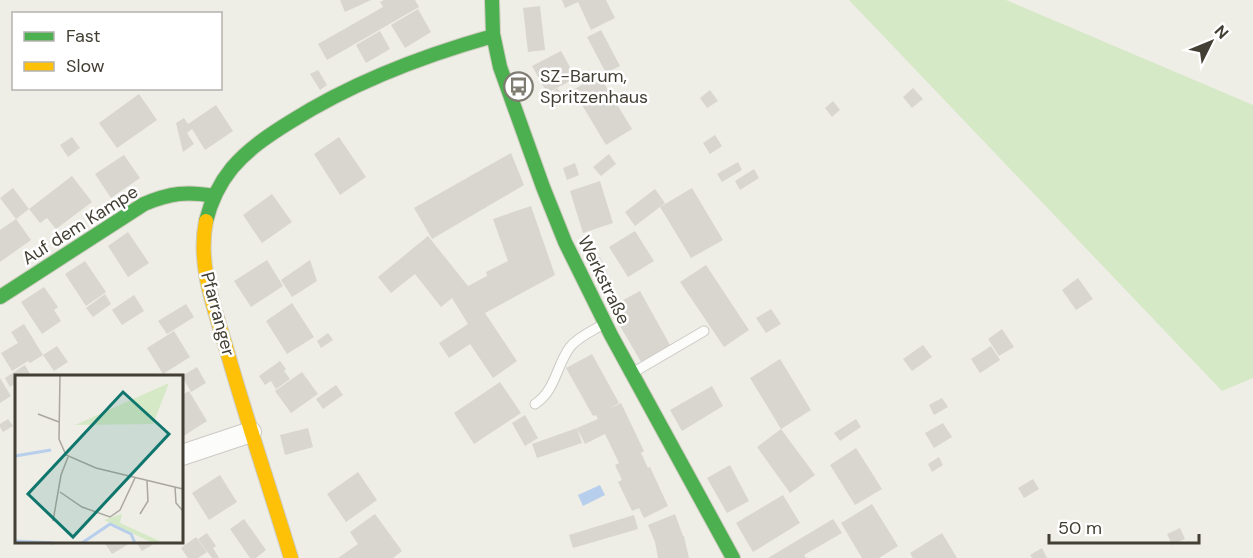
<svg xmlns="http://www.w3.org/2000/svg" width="1253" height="558" font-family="'DM Sans',sans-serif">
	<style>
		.green { fill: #d6e9c6 }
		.water { fill: #b7ceec }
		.building { fill: #d8d6cf }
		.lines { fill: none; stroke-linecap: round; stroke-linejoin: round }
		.lane-casing { stroke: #cccac4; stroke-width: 11 }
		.street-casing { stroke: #cccac4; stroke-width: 22 }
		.fast-casing { stroke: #cdccbe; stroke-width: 16 }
		.slow-casing { stroke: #cdccbe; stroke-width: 16 }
		.lane { stroke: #fcfcfb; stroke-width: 9 }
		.street { stroke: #fcfcfb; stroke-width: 20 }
		.fast { stroke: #4caf50; stroke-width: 14 }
		.slow { stroke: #ffc107; stroke-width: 14 }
		.labels { text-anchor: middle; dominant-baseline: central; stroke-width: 5; stroke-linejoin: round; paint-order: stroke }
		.poi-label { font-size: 18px; fill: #433f34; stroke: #fff; text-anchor: start }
		.street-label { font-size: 18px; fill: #433f34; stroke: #fff }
		.inset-river { fill: none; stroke: #b7ceec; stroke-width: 3 }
		.inset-road { fill: none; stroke: #aaa79f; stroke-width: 1.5 }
		.view { fill: #0f766e; fill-opacity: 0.15; stroke: #0f766e; stroke-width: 3 }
		.inset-edge { fill: none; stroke: #433f34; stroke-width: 3 }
	</style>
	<rect width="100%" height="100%" fill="#eeede6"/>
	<path class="green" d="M849,0H1006L1253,105V378L1222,391Z"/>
	<path class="water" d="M600,485L605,495L583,506L578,495Z"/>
	<path class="building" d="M340,0H371L345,12Z
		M384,0H415L419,7L327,60L318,44L383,7L380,2Z
		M562,0H606L615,18L591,30L578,2L565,8Z
		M540,6L545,50L528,52L523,8Z
		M418,9L431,32L405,48L391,25Z
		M601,30L620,66L606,73L587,37Z
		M380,31L390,49L366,63L356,45Z
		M561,51L576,78L547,93L532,66Z
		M318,70L327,85L320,90L310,74Z
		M599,75L632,129L606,145L573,90Z
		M557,88L566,99L552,110L544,99Z
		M913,88L923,99L912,108L903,97Z
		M710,90L718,101L707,108L700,98Z
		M139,94L157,120L117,148L99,123Z
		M833,101L840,110L832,117L825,108Z
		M216,105L233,131L205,150L192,129L187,133L194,144L183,152L176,123L184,118L188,124Z
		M715,135L722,146L710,154L703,143Z
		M72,137L80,148L68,157L60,145Z
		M339,137L366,177L340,195L314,154Z
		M511,153L524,185L432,239L414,208Z
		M609,154L616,164L601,176L593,167Z
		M124,155L140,178L111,198L95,174Z
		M738,162L742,170L722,182L717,174Z
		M575,163L579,175L567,180L563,168Z
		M754,169L759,178L740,190L735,181Z
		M72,176L92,202L56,229L47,218L40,223L29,209Z
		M600,181L613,223L583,233L570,191Z
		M13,188L29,209L16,219L0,198Z
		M692,188L723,240L691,258L660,207Z
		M655,189L665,203L635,226L625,212Z
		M272,194L292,222L262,243L243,215Z
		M531,206L555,275L485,313L517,361L493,378L470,344L449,358L439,343L468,324L452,298L441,307L415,274L391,293L378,277L428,236L468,286L487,276L486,272L508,261L493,219Z
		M16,219L31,240L0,262V230Z
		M635,231L654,261L628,277L609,247Z
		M128,232L149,263L128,277L108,246Z
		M600,257L608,275L599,278L591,261Z
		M267,260L283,286L251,307L234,281Z
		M310,260L317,281L292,297L281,280Z
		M85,261L106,292L86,306L65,274Z
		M706,265L749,330L724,347L680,282Z
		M1078,278L1093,299L1076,310L1062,290Z
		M44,287L58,307L54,310L61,321L42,334L21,302Z
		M640,291L670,345L641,362L616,319L618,317L612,306Z
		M105,294L111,304L93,317L86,308Z
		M134,295L144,311L122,325L112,310Z
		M292,303L314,337L287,354L266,321Z
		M186,304L194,317L167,334L158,321Z
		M771,309L781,324L766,333L756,318Z
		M24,324L43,355L30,363L28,361L12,371L1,353L18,343L11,332Z
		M1002,329L1014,347L999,356L988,339Z
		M174,331L190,357L163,374L147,348Z
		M328,333L333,340L321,348L317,341Z
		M923,345L932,357L912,371L903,359Z
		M57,346L68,362L54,371L43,355Z
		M991,346L1000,360L980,373L971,359Z
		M592,354L619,403L609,409L621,403L644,451L641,453L648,468L650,467L668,506L644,518L639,508L632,511L618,482L622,480L615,465L619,463L605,434L585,444L577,428L598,419L596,415L593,416L566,368Z
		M780,359L811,410L781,429L750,378Z
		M280,361L286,369L284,371L290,379L276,389L271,381L265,385L259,376Z
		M25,365L30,374L26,376H16V383L10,387L5,378Z
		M197,367L206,383L191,392L182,376Z
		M302,372L318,394L291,413L275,391Z
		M0,378L11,396L0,403Z
		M500,382L521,413L474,444L454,413Z
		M336,385L343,395L323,409L316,399Z
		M712,386L723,406L682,431L670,410Z
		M189,391L207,421L182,437V395Z
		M942,398L948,407L934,415L929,405Z
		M525,415L538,438L525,446L512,423Z
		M8,419L13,426L3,432L0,427V424Z
		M856,419L861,427L840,441L834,433Z
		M943,423L952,437L934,448L925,433Z
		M308,428L313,447L285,455L280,435Z
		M577,428L582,443L537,458L532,444Z
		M781,429L815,475L790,493L757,447Z
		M856,448L882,489L855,505L830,465Z
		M939,457L943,465L932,472L928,464Z
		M730,465L749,501L727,513L707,478Z
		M358,472L377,500L346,522L327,494Z
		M220,475L237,502L209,520L192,493Z
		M1033,479L1039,489L1024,498L1018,488Z
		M783,495L800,523L753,552L736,523Z
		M872,504L898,546L879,558H862L841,523Z
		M375,514L402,551L393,558H338L358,544L350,532Z
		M675,514L683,536H684L689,558H658L655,542L648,525Z
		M634,515L638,529L573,548L569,535Z
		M244,519L266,550L256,558H250L230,529Z
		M833,519L842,533L804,555L806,558H768Z
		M1180,528L1185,539L1172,545L1167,534Z
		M207,533L216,546L213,548L219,558H212L198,539Z
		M942,533L957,558H913L910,553Z
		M196,537L207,552L198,558H188L181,548Z
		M104,542H132L112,554Z
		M136,542H157L142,551Z
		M1042,548L1047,558H1032L1030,555Z"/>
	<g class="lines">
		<defs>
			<path id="lane" d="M634,372L704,331
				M535,404C556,390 556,366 570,347C578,337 592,331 602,325"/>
			<path id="street" d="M182,455L251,432"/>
			<path id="fast" d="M492,0L493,34L500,67L543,187L565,242L611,335L733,558
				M206,221C211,201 219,184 232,168C248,149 269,135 290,122C353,82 422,56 493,36
				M0,297L144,204C170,193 187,191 214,196"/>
			<path id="slow" d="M206,221C197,266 215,309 227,351C247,421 270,489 291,558"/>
		</defs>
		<use href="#lane" class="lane-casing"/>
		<use href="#street" class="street-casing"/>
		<use href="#fast" class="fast-casing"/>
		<use href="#slow" class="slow-casing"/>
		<use href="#lane" class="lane"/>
		<use href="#street" class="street"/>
		<use href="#fast" class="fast"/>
		<use href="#slow" class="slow"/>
	</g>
	<defs>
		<symbol id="bus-ring" viewBox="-11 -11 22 22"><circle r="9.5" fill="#fff" stroke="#7f7c72" stroke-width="1.5"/><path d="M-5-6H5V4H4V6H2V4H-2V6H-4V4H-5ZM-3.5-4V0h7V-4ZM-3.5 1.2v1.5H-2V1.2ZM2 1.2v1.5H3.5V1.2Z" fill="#7f7c72"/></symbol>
	</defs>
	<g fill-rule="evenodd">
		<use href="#bus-ring" x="502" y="70" width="33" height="33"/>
	</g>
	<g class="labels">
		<g class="poi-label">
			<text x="540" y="76">SZ-Barum,<tspan x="540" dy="21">Spritzenhaus</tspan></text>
		</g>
		<g class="street-label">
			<text transform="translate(80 225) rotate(-32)">Auf dem Kampe</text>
			<text transform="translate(604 280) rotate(64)">Werkstraße</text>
			<text transform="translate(218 314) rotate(75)">Pfarranger</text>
		</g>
	</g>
	<g transform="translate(15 375)">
		<rect width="168" height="168" fill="#eeede6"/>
		<path d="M154,8L138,49L60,50ZM107,139L105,148L149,168H138L89,145Z" fill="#d6e9c6"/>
		<path class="inset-river" d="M0,81L36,75M0,166L39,168M67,168L95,149L116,159L120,168"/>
		<path class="inset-road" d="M45,0L44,64L51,80L81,93L168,114M23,39L44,47M160,112L161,128L168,136M45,117L67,132L95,142L105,135L120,103M125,139L133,126L132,106M38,146L46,100L53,82"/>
		<path class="view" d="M108,17L154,59L58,162L13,119Z"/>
		<rect width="168" height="168" class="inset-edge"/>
	</g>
	<rect x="12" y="12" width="210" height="78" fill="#ffffff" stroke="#b4b2ae" stroke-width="1.5"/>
	<rect x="24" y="32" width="30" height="9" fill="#4caf50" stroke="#b4b2ae" stroke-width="1.5"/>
	<text x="66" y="42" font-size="18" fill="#433f34">Fast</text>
	<rect x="24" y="62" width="30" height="9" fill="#ffc107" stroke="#b4b2ae" stroke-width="1.5"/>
	<text x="66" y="72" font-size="18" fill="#433f34">Slow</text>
	<g transform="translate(1211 42) rotate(47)" stroke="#ffffff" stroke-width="4.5" paint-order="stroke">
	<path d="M0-4.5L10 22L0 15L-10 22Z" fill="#433f34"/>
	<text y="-9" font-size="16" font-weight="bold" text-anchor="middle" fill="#433f34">N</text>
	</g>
	<path d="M1049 534v9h150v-9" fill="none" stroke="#433f34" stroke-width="3"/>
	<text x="1058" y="534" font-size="18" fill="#433f34" stroke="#ffffff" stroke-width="4.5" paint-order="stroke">50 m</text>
</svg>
